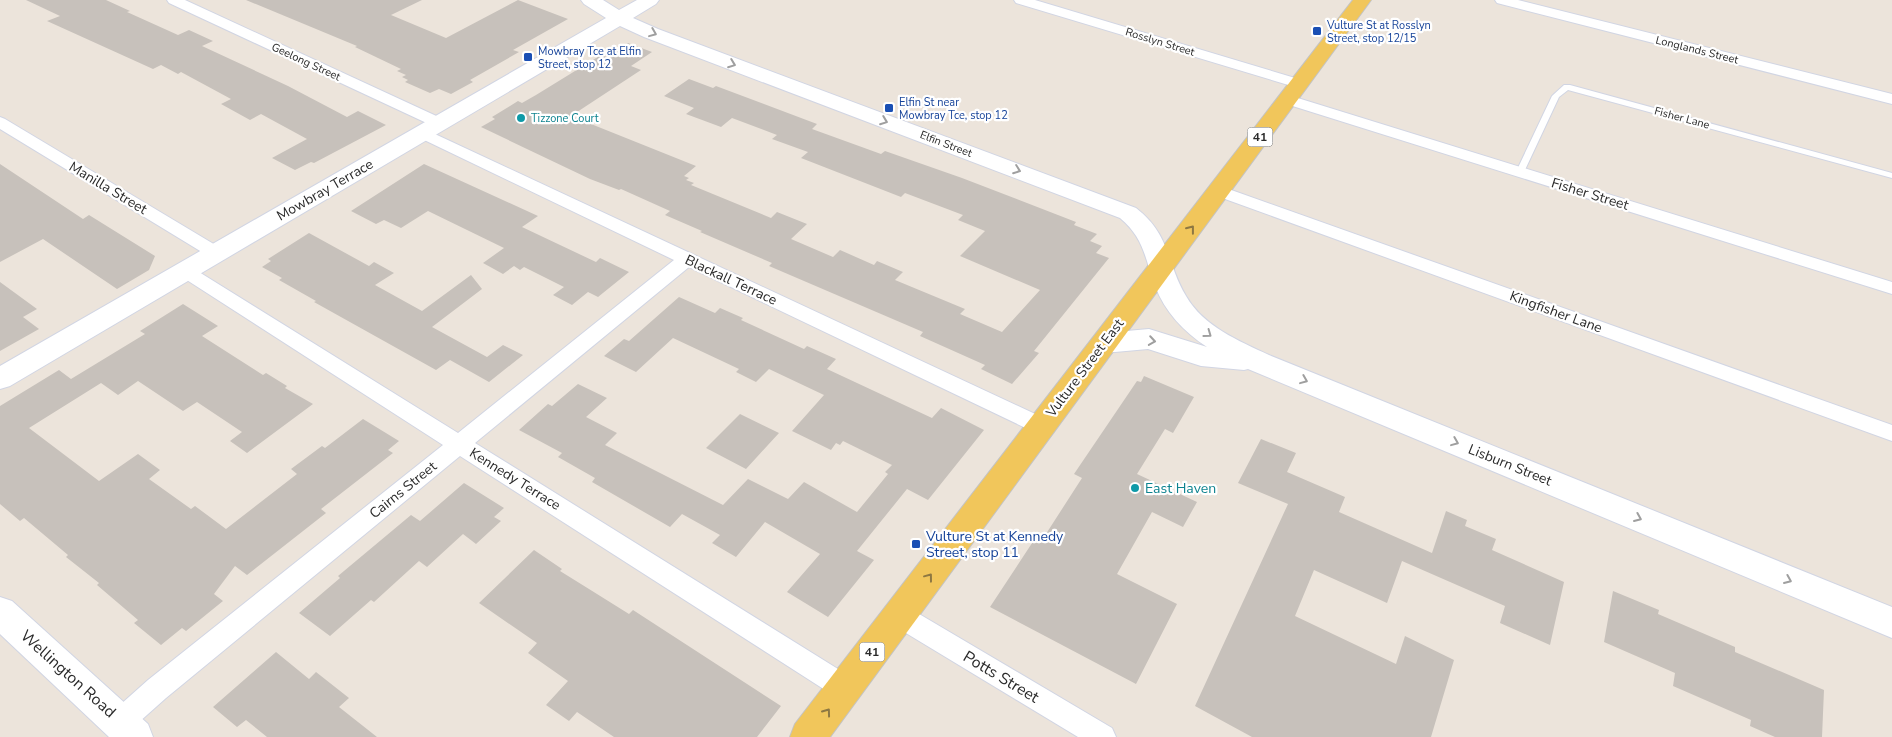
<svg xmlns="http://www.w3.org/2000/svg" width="1892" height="737" font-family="'Nunito Sans',sans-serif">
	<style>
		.building { fill: #c7c1bb }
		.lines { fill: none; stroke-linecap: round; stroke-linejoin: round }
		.lane-casing { stroke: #d1d5e3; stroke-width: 2 }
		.street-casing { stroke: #d1d5e3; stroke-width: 2 }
		.secondary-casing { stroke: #d1d5e3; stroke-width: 2 }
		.primary-casing { stroke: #c3c3c3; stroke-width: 2 }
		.lane { fill: #fff; fill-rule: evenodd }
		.street { fill: #fff; fill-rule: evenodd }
		.secondary { fill: #fff; fill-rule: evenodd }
		.primary { fill: #f1c65b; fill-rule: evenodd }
		.oneway { stroke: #9f9f9f }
		.oneway2 { stroke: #8e7842 }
		.transit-dot { fill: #1a4fb4; stroke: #fff; stroke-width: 2 }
		.culture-dot { fill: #0f9aa8; stroke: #fff; stroke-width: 2 }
		.labels { text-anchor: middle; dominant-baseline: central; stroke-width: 4.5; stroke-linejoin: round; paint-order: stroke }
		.far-transit-label { font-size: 11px; fill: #164399; stroke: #fff; text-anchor: start }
		.far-street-label { font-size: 11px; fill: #2a2a2a; stroke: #fff }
		.far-culture-label { font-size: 11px; fill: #0d838f; stroke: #fff; text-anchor: start }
		.shield { fill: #fff; stroke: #6a6a6a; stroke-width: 1 }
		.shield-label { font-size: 12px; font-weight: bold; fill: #2a2a2a }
		.street-label { font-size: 14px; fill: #2a2a2a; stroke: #fff }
		.culture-label { font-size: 14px; fill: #0d838f; stroke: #fff; text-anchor: start }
		.transit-label { font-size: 14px; fill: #164399; stroke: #fff; text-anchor: start }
		.near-street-label { font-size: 16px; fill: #2a2a2a; stroke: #fff }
	</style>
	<rect width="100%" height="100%" fill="#ece4db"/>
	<path class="building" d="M26,0H106L130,11L127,12L178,35L189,30L213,41L202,46L288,86L347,117L358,111L386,125L314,163L311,162L295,170L272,158L307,139L261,114L250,120L221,104L231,99L181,72L178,74L161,65L153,69L47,21L60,16Z
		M246,0H422L391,15L446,38L518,0L568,19L513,50L519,52L470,80L473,82L451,94L439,89L430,93L405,82L408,80L402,77L406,75L397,71L401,69L355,47L357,46Z
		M628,43L652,52L631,66L641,70L571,116L696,166L684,176L689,178L686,180L694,183L691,185L771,218L777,212L807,224L791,239L833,257L840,250L874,265L877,261L903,272L895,280L965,309L960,314L1002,332L1040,290L960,256L985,231L958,220L963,215L905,193L901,197L801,158L808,152L772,139L777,135L732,118L721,127L686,114L694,108L664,96L689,79L713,88L716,86L817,124L812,129L881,154L885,151L962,178L1076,222L1074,225L1097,234L1090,241L1102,246L1096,253L1109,258L1034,351L1039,353L1012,384L981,369L985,365L920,336L923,332L769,266L772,263L700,232L702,231L665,215L670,211L621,189L619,190L590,179L481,127L495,119L492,117L518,101L522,103L536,95L601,55L607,57Z
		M0,164L83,219L89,215L155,256L149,270L117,289L43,239L0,262Z
		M424,164L538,216L522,227L596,262L600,258L629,272L598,297L588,292L572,305L553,295L564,287L524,267L520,270L514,266L503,274L483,263L504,248L428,211L401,228L384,220L376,224L351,211Z
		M309,233L369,266L374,262L394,273L375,285L422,311L471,275L482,289L432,327L487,357L503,345L523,355L489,382L450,360L436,370L314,302L316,301L279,280L282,278L262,267L271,261L268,259Z
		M0,282L37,309L23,317L39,329L0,351Z
		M679,297L715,313L720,308L743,318L741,320L804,349L807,346L836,359L827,369L932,418L941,408L984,430L928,500L907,489L857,551L874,560L828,617L787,592L820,554L765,522L736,557L712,543L720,535L682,514L670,527L592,482L595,478L558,457L562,453L519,430L548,404L552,406L578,384L607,398L586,417L617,433L605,445L723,505L748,479L788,499L804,482L857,512L888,474L885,472L892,465L843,441L840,445L836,443L831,450L792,431L824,395L769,369L756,382L736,372L739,369L673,338L636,372L604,356L624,339L629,341Z
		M183,304L218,326L202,336L263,375L266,373L287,386L285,388L313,404L247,453L230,441L242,432L197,402L183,411L138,381L118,395L101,383L29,428L99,481L138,454L160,470L149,479L191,509L195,506L226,529L297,474L291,469L322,446L325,448L363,419L399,441L388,450L393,453L321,509L326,513L247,575L235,566L214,594L223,601L186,631L182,628L161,645L134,623L138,620L97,585L99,583L66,557L68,555L24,518L20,521L0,504V406L59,370L71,379L145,334L140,331Z
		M1144,376L1194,397L1173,433L1165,429L1137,474L1197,502L1183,527L1152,512L1117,574L1177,604L1136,684L990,607L1038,534L1044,537L1082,478L1074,474L1137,381L1141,382Z
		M740,414L779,433L746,469L706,448Z
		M1261,439L1296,453L1287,472L1345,497L1339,512L1432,553L1446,511L1467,520L1465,526L1496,539L1492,550L1564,582L1550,645L1500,623L1505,606L1402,561L1387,603L1314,570L1295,616L1396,664L1405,636L1454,660L1431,737H1252L1195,706L1288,504L1238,483Z
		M464,483L504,508L494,517L501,521L476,544L463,534L427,567L419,561L374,602L371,600L330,636L299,613L340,578L338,576L411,515L420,521Z
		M534,550L562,569L560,571L589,589L629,614L633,610L781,706L757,737H614L577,712L569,721L546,705L568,681L528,653L537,643L479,603Z
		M1613,591L1659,610L1658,614L1735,647V652L1824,690L1822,737H1775L1750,726L1751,720L1673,686L1675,673L1604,642Z
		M276,652L309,679L316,672L349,698L339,707L377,737H267L246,720L237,727L213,707Z"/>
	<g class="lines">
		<defs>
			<path id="lane" d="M1564,85H1570L1892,173V178L1568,90L1559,97L1524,172L1523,174H1517L1516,172L1552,96Z"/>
			<path id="street" d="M167,0H185L445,120L447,123L445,126H433L169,3Z
				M1014,0H1035L1305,81L1307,84L1305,87H1295L1016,3Z
				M1495,0H1518L1892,94V104L1497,3Z
				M1288,95L1892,282V294L1283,103L1280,100L1283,97Z
				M0,117L5,119L222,249L225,253L222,257L216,259L210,257L0,129Z
				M422,128L1048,420L1052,426L1048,432L1041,434L1034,432L689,267L475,443L854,679L858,688L854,697L845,700L836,697L460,456L166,698L129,731L120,735L111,731L107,722L111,713L148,680L443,445L179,275L176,271L179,267L185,265L191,267L458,433L674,260L416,136L414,133L416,130Z
				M1220,186L1892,425V441L1214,195L1212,191L1214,187Z
				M900,605L909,608L1112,728L1116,737H1078L891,624L888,616L891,608Z"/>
			<path id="secondary" d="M581,0H603L619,10L637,0H659L656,4L633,18L658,29L1136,208C1171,235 1166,263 1186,296C1203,326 1239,341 1269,355L1892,607V638L1248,369L1244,370L1201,366L1148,349L1104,353L1095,350L1091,343L1095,336L1104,333L1149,329L1207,347C1184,332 1165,312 1155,286C1145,258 1144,238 1120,218L644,37L620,26L10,386L0,389V366L606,18L584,4Z
				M0,597L12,601L148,724L153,737H109L0,634Z"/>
			<path id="primary" d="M1353,0H1371L830,737H790L795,724Z"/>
		</defs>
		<use href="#lane" class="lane-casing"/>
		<use href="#street" class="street-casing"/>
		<use href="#secondary" class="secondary-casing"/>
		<use href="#primary" class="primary-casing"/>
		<use href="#lane" class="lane"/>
		<use href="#street" class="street"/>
		<use href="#secondary" class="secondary"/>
		<use href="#primary" class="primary"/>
	</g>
	<defs><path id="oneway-chevron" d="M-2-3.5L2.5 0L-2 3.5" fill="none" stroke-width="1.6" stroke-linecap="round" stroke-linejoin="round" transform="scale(1.25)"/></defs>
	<g class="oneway">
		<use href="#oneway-chevron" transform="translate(653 33) rotate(22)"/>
		<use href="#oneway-chevron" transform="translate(732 64) rotate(21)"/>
		<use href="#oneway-chevron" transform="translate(884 121) rotate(21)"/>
		<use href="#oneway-chevron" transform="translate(1017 170) rotate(20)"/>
		<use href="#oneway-chevron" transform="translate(1208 334) rotate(36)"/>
		<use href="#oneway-chevron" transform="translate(1152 341) rotate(9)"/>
		<use href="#oneway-chevron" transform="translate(1304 380) rotate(22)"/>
		<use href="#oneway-chevron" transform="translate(1455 442) rotate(22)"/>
		<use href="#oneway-chevron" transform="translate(1638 518) rotate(23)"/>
		<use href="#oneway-chevron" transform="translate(1788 580) rotate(23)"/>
	</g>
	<g class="oneway2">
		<use href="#oneway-chevron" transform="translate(1191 229) rotate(-52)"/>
		<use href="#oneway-chevron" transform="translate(929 577) rotate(-53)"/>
		<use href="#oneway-chevron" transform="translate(827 712) rotate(-54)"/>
	</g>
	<g class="transit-dot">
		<rect x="1312" y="26" width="10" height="10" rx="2.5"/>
		<rect x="523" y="52" width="10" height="10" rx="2.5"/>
		<rect x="884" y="103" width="10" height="10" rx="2.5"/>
		<rect x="911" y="539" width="10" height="10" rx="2.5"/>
	</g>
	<g class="culture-dot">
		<circle cx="521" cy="118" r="5"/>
		<circle cx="1135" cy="488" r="5"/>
	</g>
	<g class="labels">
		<g class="far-transit-label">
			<text x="1327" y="25">Vulture St at Rosslyn<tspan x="1327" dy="13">Street, stop 12/15</tspan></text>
			<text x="538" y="51">Mowbray Tce at Elfin<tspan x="538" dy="13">Street, stop 12</tspan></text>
			<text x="899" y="102">Elfin St near<tspan x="899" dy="13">Mowbray Tce, stop 12</tspan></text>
		</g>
		<g class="far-street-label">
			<text transform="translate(1160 42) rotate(17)">Rosslyn Street</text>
			<text transform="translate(1697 50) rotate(14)">Longlands Street</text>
			<text transform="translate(306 62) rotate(25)">Geelong Street</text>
			<text transform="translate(1682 118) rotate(15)">Fisher Lane</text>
			<text transform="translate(946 144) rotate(21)">Elfin Street</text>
		</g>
		<g class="far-culture-label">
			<text x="531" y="118">Tizzone Court</text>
		</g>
		<g class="shield">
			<rect x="1247.5" y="127.5" width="25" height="19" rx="4"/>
			<rect x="859.5" y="642.5" width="25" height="19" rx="4"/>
		</g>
		<g class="shield-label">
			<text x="1260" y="137">41</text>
			<text x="872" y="652">41</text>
		</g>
		<g class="street-label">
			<text transform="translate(108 188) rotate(31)">Manilla Street</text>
			<text transform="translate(325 190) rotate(-30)">Mowbray Terrace</text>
			<text transform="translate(1590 194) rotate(17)">Fisher Street</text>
			<text transform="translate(731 280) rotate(25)">Blackall Terrace</text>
			<text transform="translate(1556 312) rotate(20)">Kingfisher Lane</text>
			<text transform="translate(1085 368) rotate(-53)">Vulture Street East</text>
			<text transform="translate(1510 465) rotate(22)">Lisburn Street</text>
			<text transform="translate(515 479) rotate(32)">Kennedy Terrace</text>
			<text transform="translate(403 490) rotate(-39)">Cairns Street</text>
		</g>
		<g class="culture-label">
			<text x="1145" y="488">East Haven</text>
		</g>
		<g class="transit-label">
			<text x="926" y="536">Vulture St at Kennedy<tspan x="926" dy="16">Street, stop 11</tspan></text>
		</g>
		<g class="near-street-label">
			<text transform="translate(68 674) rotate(42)">Wellington Road</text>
			<text transform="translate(1001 677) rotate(31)">Potts Street</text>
		</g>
	</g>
</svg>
